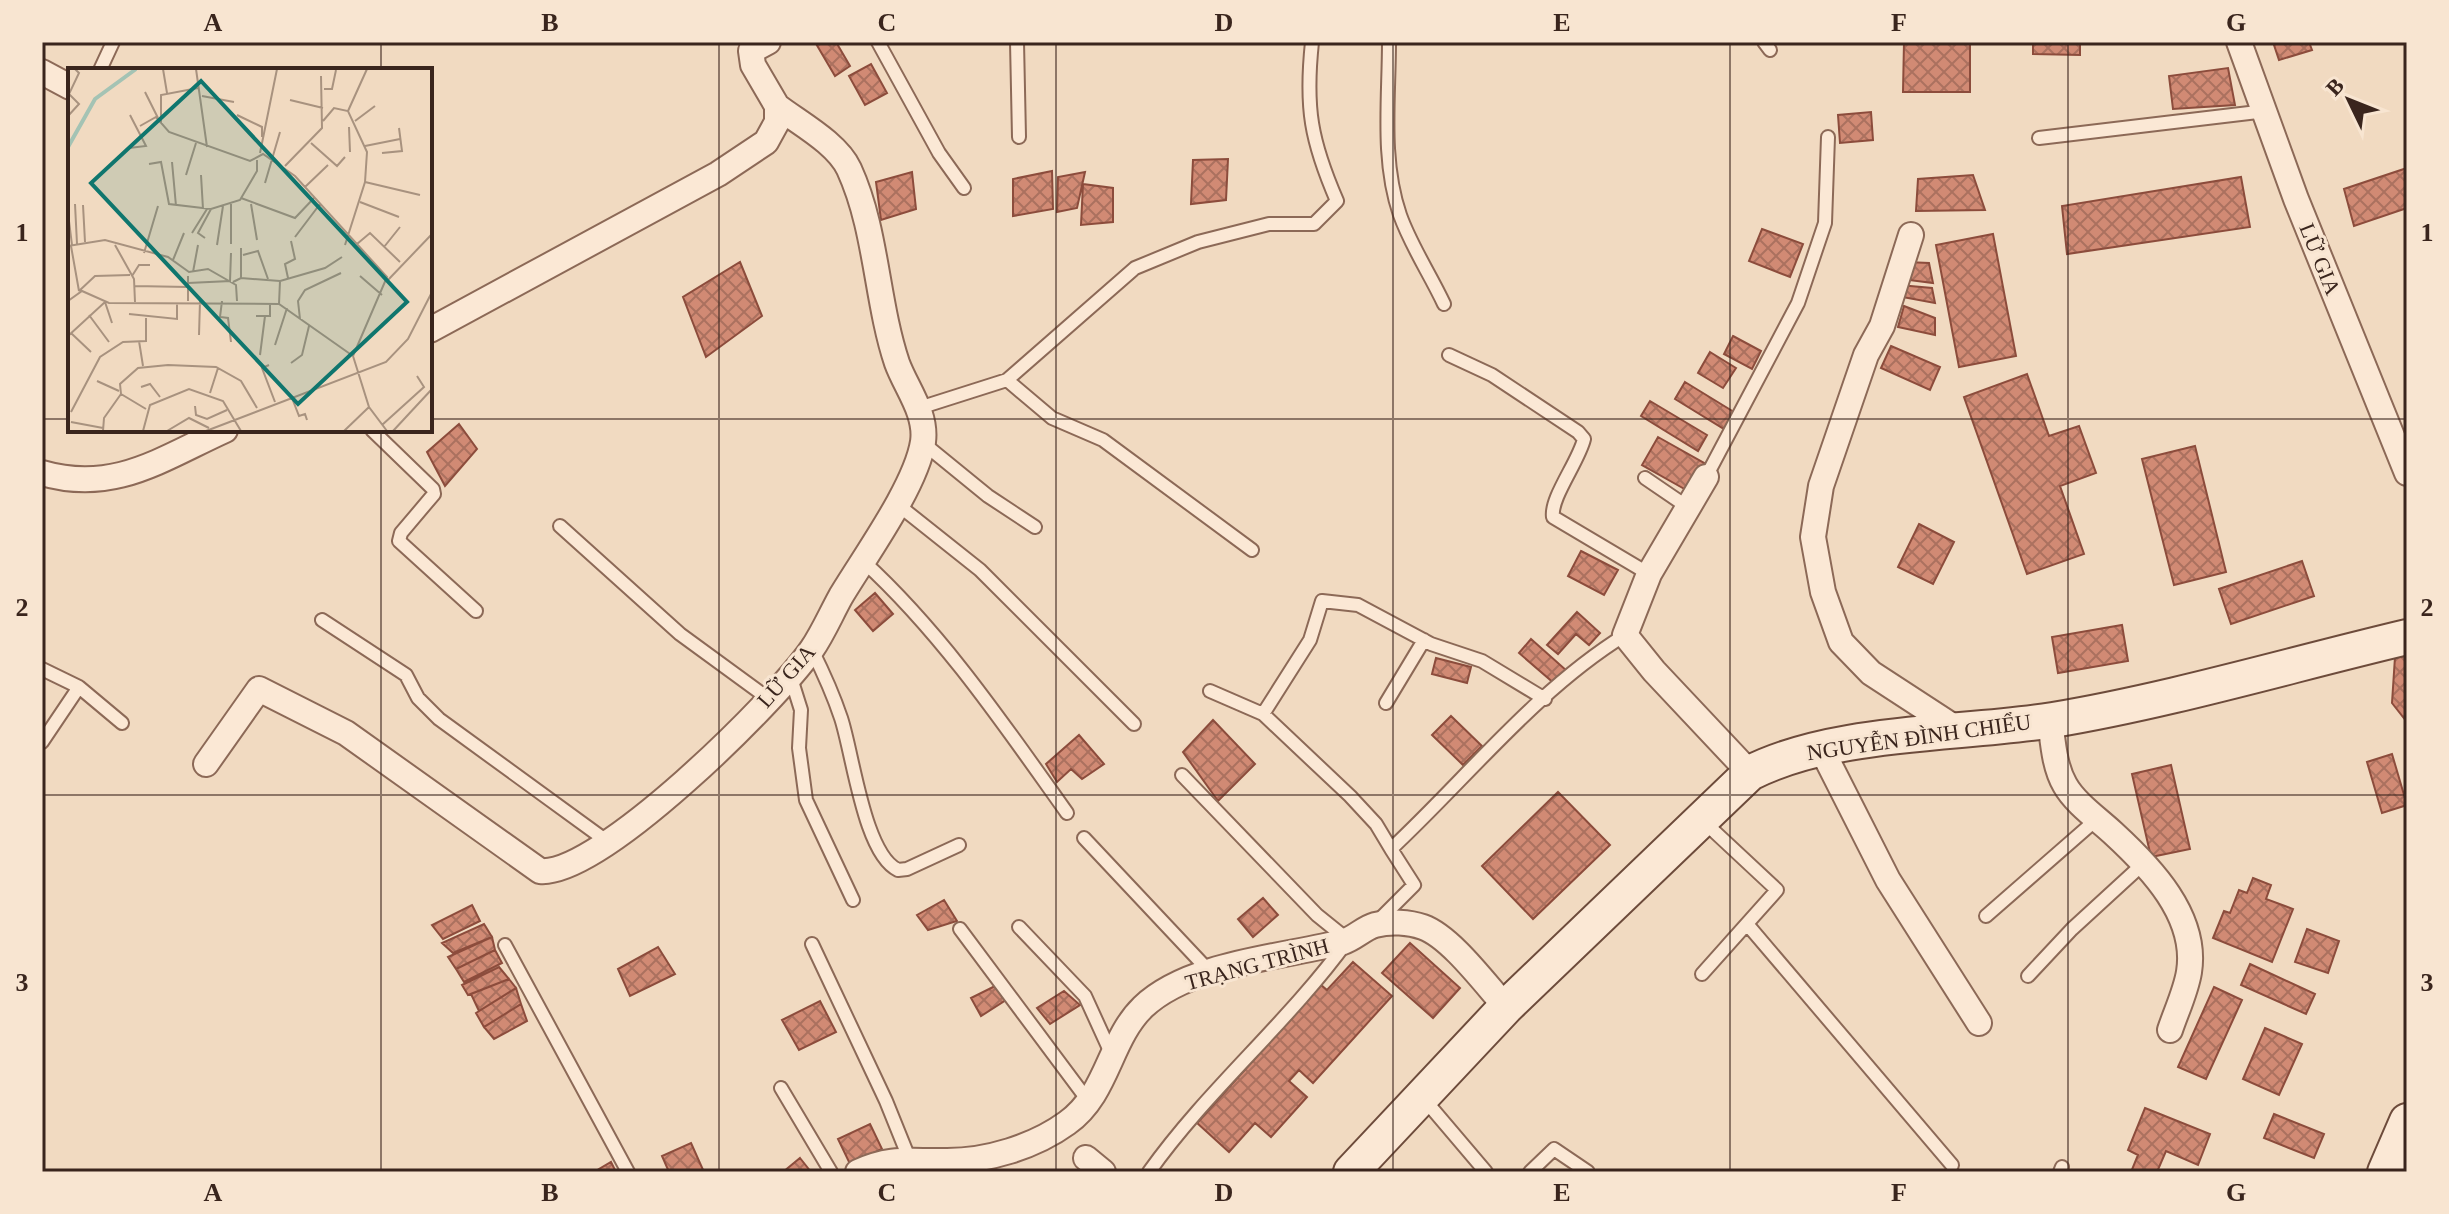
<svg xmlns="http://www.w3.org/2000/svg" width="2449" height="1214" font-family="'Times New Roman',serif">
	<style>
		.building { fill: url(#building-cross-hatch); stroke: #8c4c3c; stroke-width: 2 }
		.lines { fill: none; stroke-linecap: round; stroke-linejoin: round }
		.service-casing { stroke: #8c6957; stroke-width: 16 }
		.minor-casing { stroke: #8c6957; stroke-width: 28 }
		.secondary-casing { stroke: #6d4b3b; stroke-width: 38 }
		.service { stroke: #fbe8d5; stroke-width: 12 }
		.minor { stroke: #fbe8d5; stroke-width: 24 }
		.secondary { stroke: #fbe8d5; stroke-width: 34 }
		.grid { fill: none; stroke: #3a251d; stroke-width: 2; stroke-opacity: 0.55 }
		.labels { text-anchor: middle; dominant-baseline: central; stroke-width: 6; stroke-linejoin: round; paint-order: stroke }
		.street-label { font-size: 22px; fill: #3a251d; stroke: #f8e5d1 }
		.inset-river { fill: none; stroke: #a4c3b4; stroke-width: 4 }
		.inset-road { fill: none; stroke: #a8927f; stroke-width: 2 }
		.view { fill: #0f766e; fill-opacity: 0.15; stroke: #0f766e; stroke-width: 4 }
		.inset-edge { fill: none; stroke: #3a251d; stroke-width: 4 }
		.neatline { fill: none; stroke: #3a251d; stroke-width: 3 }
		.grid-label { font-size: 26px; text-anchor: middle; font-weight: bold; fill: #3a251d }
	</style>
	<defs>
		<pattern id="building-cross-hatch" width="8" height="8" patternUnits="userSpaceOnUse" patternTransform="scale(2)"><rect width="8" height="8" fill="#d18a74"/><path d="M0 0l8 8M0 8l8-8" fill="none" stroke="#ab715f"/></pattern>
	</defs>
	<rect width="100%" height="100%" fill="#f1dac1"/>
	<path class="building" d="M815,42H836L850,66L835,76Z
		M1904,42H1970V92H1903Z
		M2033,42H2080V55L2033,54Z
		M2273,42H2309L2312,50L2279,60Z
		M871,64L887,93L865,105L849,76Z
		M2228,68L2235,105L2173,109L2169,76Z
		M1871,112L1873,140L1840,143L1838,115Z
		M1228,159L1226,200L1191,204L1193,160Z
		M2407,168V208L2354,226L2344,189Z
		M1052,171L1053,209L1013,216V179Z
		M912,172L916,209L881,220L876,182Z
		M1085,172L1077,208L1057,212L1058,177Z
		M1973,175L1985,210L1916,211L1918,179Z
		M2241,177L2250,227L2067,254L2062,206Z
		M1083,184L1113,188V222L1081,225Z
		M1762,229L1803,244L1790,277L1749,261Z
		M1993,234L2016,356L1959,367L1936,245Z
		M740,262L762,316L706,357L683,297Z
		M1906,262L1929,263L1933,283L1901,279Z
		M1899,285L1932,288L1935,303L1897,296Z
		M1904,306L1935,318V335L1898,327Z
		M1733,336L1761,351L1752,369L1724,354Z
		M1891,346L1940,367L1930,390L1881,368Z
		M1710,352L1736,368L1723,388L1698,373Z
		M2027,374L2049,436L2079,426L2096,473L2060,486L2084,554L2027,574L1964,397Z
		M1685,382L1734,412L1724,429L1675,399Z
		M1650,401L1707,435L1698,451L1641,416Z
		M459,424L477,449L445,486L427,452Z
		M1658,437L1704,463L1688,491L1642,465Z
		M2195,446L2226,572L2174,585L2142,459Z
		M1919,524L1954,542L1933,584L1898,567Z
		M1581,551L1618,570L1604,595L1568,576Z
		M2302,561L2314,596L2231,624L2219,589Z
		M875,593L893,614L873,631L855,610Z
		M1577,612L1600,633L1589,645L1576,634L1558,654L1547,645Z
		M2122,625L2128,661L2058,673L2052,637Z
		M1531,639L1567,671L1555,684L1519,653Z
		M2407,656V722L2392,703L2395,657Z
		M1436,658L1471,667L1467,683L1432,674Z
		M1451,716L1482,746L1463,765L1432,735Z
		M1213,720L1255,764L1218,801L1183,752Z
		M1079,735L1104,764L1082,779L1071,769L1057,782L1046,764Z
		M2392,754L2407,805L2382,813L2367,762Z
		M2171,765L2190,849L2151,857L2132,774Z
		M1558,792L1610,845L1533,919L1482,866Z
		M2253,878L2271,885L2266,899L2293,909L2272,962L2213,938L2224,911L2230,913L2239,890L2247,893Z
		M1263,898L1278,915L1253,937L1238,919Z
		M944,900L957,921L928,930L917,915Z
		M472,905L480,921L443,939L432,925Z
		M484,924L492,937L453,953L442,943Z
		M2307,929L2339,941L2328,973L2295,962Z
		M492,937L495,950L456,969L448,957Z
		M1410,943L1460,988L1433,1018L1382,973Z
		M658,947L675,974L630,996L618,969Z
		M495,950L502,963L464,982L456,969Z
		M1353,962L1392,996L1313,1083L1299,1070L1289,1081L1307,1097L1271,1137L1255,1123L1229,1152L1197,1123L1321,985L1327,990Z
		M2250,964L2315,994L2306,1014L2241,985Z
		M499,967L509,979L468,995L462,985Z
		M509,979L516,988L479,1011L471,994Z
		M995,986L1006,1000L981,1016L971,998Z
		M2214,987L2242,1000L2206,1079L2178,1067Z
		M516,988L521,1004L484,1027L476,1013Z
		M1064,991L1080,1005L1050,1024L1037,1008Z
		M820,1001L836,1032L799,1050L782,1020Z
		M521,1004L527,1021L494,1039L484,1027Z
		M2265,1028L2302,1044L2279,1095L2243,1079Z
		M2145,1108L2210,1134L2198,1165L2166,1151L2157,1172H2131L2138,1155L2128,1150Z
		M2274,1114L2324,1134L2314,1158L2264,1138Z
		M870,1124L882,1149L850,1164L838,1139Z
		M691,1143L704,1172H669L662,1156Z
		M800,1158L811,1172H783Z
		M611,1162L616,1172H594Z"/>
	<g class="lines">
		<defs>
			<path id="service" d="M878,42L939,153L964,188
				M1017,42L1019,137
				M1389,42C1389,99 1381,160 1400,215C1411,246 1430,274 1444,304
				M1764,42L1770,50
				M100,70L113,42
				M2039,138L2266,111
				M1449,355L1492,375L1578,432L1584,439C1579,461 1550,498 1553,517L1649,574
				M1007,380L1052,418L1103,440L1252,550
				M919,408L1007,380L1135,268L1198,242L1269,224H1314L1337,201C1311,141 1305,108 1312,42
				M372,430L433,489L434,494L401,533L399,541L476,611
				M923,443L988,496L1035,527
				M1706,477L1798,303L1825,223L1828,137
				M1645,478L1689,508
				M897,504L980,570L1134,724
				M560,526L680,634L769,699
				M863,561C942,633 1005,726 1067,813
				M322,620L406,675L418,698L439,719L608,842
				M812,650C823,672 833,694 841,718C853,754 864,854 898,870L907,869L959,845
				M42,669L79,687L42,742
				M790,675L801,710L799,748L806,800L853,900
				M79,687L122,723
				M1210,691L1263,714L1350,796L1376,824L1391,849
				M1386,703L1424,640
				M1263,714L1310,640L1322,601L1358,605L1431,644L1482,661L1545,699
				M1702,820L1777,890L1702,974
				M1084,838L1210,972
				M1986,916L2097,819
				M1377,922L1414,885L1391,849C1467,778 1536,690 1625,635
				M1747,924L1952,1165
				M1019,927L1085,996L1111,1053
				M960,929L1089,1102
				M812,944L886,1101L909,1158
				M505,945L628,1172
				M2028,976L2072,929L2144,863
				M781,1088L831,1172
				M1424,1099L1486,1172
				M1149,1172C1208,1089 1288,1023 1348,940L1317,915L1182,775
				M1530,1172L1554,1149L1588,1172
				M2060,1172L2062,1167"/>
			<path id="minor" d="M2239,42L2296,199L2407,473
				M42,72L70,87
				M1911,235L1882,326L1866,355L1821,486L1813,537L1823,592L1841,642L1871,673L1960,731
				M430,330L718,174L766,142L777,122V106L753,65L751,51L768,42
				M42,473C114,494 161,459 225,430
				M1706,477L1649,574L1625,635L1654,671L1750,773
				M2050,720C2053,742 2054,766 2065,785C2075,803 2098,819 2113,833C2150,867 2198,916 2189,972C2186,991 2176,1012 2170,1030
				M1821,748L1888,880L1979,1023
				M206,764L259,689L346,733L540,871C599,877 777,700 812,649C823,633 831,614 841,596C865,556 916,486 923,442C927,413 906,388 897,363C876,300 877,230 849,169C837,143 799,123 777,106
				M1086,1158L1103,1172
				M858,1172C893,1156 911,1162 947,1161C987,1161 1034,1147 1067,1123C1108,1094 1109,1040 1143,1007C1189,963 1283,957 1343,942C1355,938 1364,928 1375,925C1390,921 1409,922 1423,927C1451,937 1486,985 1506,1007"/>
			<path id="secondary" d="M1351,1172L1506,1007L1750,773C1835,730 1958,735 2053,720C2172,700 2289,665 2407,637
				M2385,1172L2407,1121"/>
		</defs>
		<use href="#service" class="service-casing"/>
		<use href="#minor" class="minor-casing"/>
		<use href="#secondary" class="secondary-casing"/>
		<use href="#service" class="service"/>
		<use href="#minor" class="minor"/>
		<use href="#secondary" class="secondary"/>
	</g>
	<path class="grid" d="M381,42V70M719,42V1172M1056,42V1172M1393,42V1172M1730,42V1172M2068,42V1172M42,419H70M430,419H2407M381,430V1172M42,795H2407"/>
	<g class="labels">
		<g class="street-label">
			<text transform="translate(2320 259) rotate(68)">LỮ GIA</text>
			<text transform="translate(786 676) rotate(-49)">LỮ GIA</text>
			<text transform="translate(1919 737) rotate(-8)">NGUYỄN ĐÌNH CHIỂU</text>
			<text transform="translate(1257 964) rotate(-15)">TRẠNG TRÌNH</text>
		</g>
	</g>
	<g transform="translate(68 68)">
		<rect width="364" height="364" fill="#f1dac1"/>
		<path class="inset-river" d="M0,79L27,31L68,1"/>
		<path class="inset-road" d="M95,1L99,25M128,1L139,79M364,8V39M256,21H264L268,2M77,24L90,50M134,28L166,34M222,32L255,40M280,43L299,1M169,47L194,59V69M0,48L11,36L1,26L11,5L7,1M255,53L266,40L280,43L299,84L297,114L277,177M287,53L307,38M93,55V27L130,20M72,58L88,49L101,64L182,93L195,86L227,108L319,209L285,288M281,59L282,84M243,75L269,98L277,89M297,78L332,71M61,80L78,78L62,47M192,85L209,1M314,85L334,83L331,60M104,94L108,138M81,96L93,94L101,136L143,141L172,132L189,103V92M217,98L254,60L253,8M118,107L128,75M133,107L135,141M297,114L352,127M197,115L212,64M237,119L260,97M173,130L227,150L246,130M292,134L331,149M7,136L9,176M163,136V176M183,136L189,172M15,137L17,174M0,145L4,177M124,165L139,141M227,169L252,136M137,170L130,165L143,141M289,176L302,165L332,194M47,177L66,211L67,234M149,177L155,138M0,178L37,172L100,189L121,204L140,201L168,217L169,233M3,178L11,223M316,179L332,159M173,180V210M76,185L90,138M175,187L190,183L200,211M105,192L116,165M125,204L130,177M64,208L71,197H82M292,208L314,227M220,210L217,196L227,191L223,173M320,212L364,166M165,214L173,210L212,213M120,215L162,213L163,185M66,218L120,219M11,223L27,208L62,207M0,233L14,223L41,235L211,236L285,288M120,233V208M154,233L152,249L160,250L163,274M211,236L212,213L257,200L274,189M61,246L109,251V235M21,247L41,274M188,248H202V235M232,251L230,233L237,222L273,205M3,265L23,284M131,267L132,233M0,268L37,234L44,255M71,273L75,298M207,277L219,240M192,287L197,248M285,288L301,339L319,363M223,295L234,287L241,258M201,297L194,300L207,334M29,313L51,323M73,319L82,316L92,329M142,325L150,300M224,330L231,348L237,346L239,352M127,338L128,347L139,351L159,342M78,341L53,326L52,316L70,300L100,297L148,299L173,313L189,340M3,344L32,289L55,274L78,273V250M3,354L35,360M314,357L356,319L349,308M35,363L36,350L53,326M75,363L82,337L121,321L155,333L173,363M99,363L121,350L141,360M138,363L318,294L340,271L364,224M276,363L301,339M325,363L364,321"/>
		<path class="view" d="M133,13L339,234L230,336L23,115Z"/>
		<rect width="364" height="364" class="inset-edge"/>
	</g>
	<rect width="2449" height="1214" fill="none" stroke="#f8e5d1" stroke-width="88"/>
	<g transform="translate(2349 100) rotate(313)" stroke="#f8e5d1" stroke-width="6" paint-order="stroke">
	<path d="M0-6L14 30L0 20L-14 30Z" fill="#3a251d"/>
	<text y="-12" font-size="22" font-weight="bold" text-anchor="middle" fill="#3a251d">B</text>
	</g>
	<rect x="44" y="44" width="2361" height="1126" class="neatline"/>
	<g class="grid-label">
		<text x="213" y="31">A</text>
		<text x="550" y="31">B</text>
		<text x="887" y="31">C</text>
		<text x="1224" y="31">D</text>
		<text x="1562" y="31">E</text>
		<text x="1899" y="31">F</text>
		<text x="2236" y="31">G</text>
		<text x="22" y="241">1</text>
		<text x="2427" y="241">1</text>
		<text x="22" y="616">2</text>
		<text x="2427" y="616">2</text>
		<text x="22" y="991">3</text>
		<text x="2427" y="991">3</text>
		<text x="213" y="1201">A</text>
		<text x="550" y="1201">B</text>
		<text x="887" y="1201">C</text>
		<text x="1224" y="1201">D</text>
		<text x="1562" y="1201">E</text>
		<text x="1899" y="1201">F</text>
		<text x="2236" y="1201">G</text>
	</g>
</svg>
